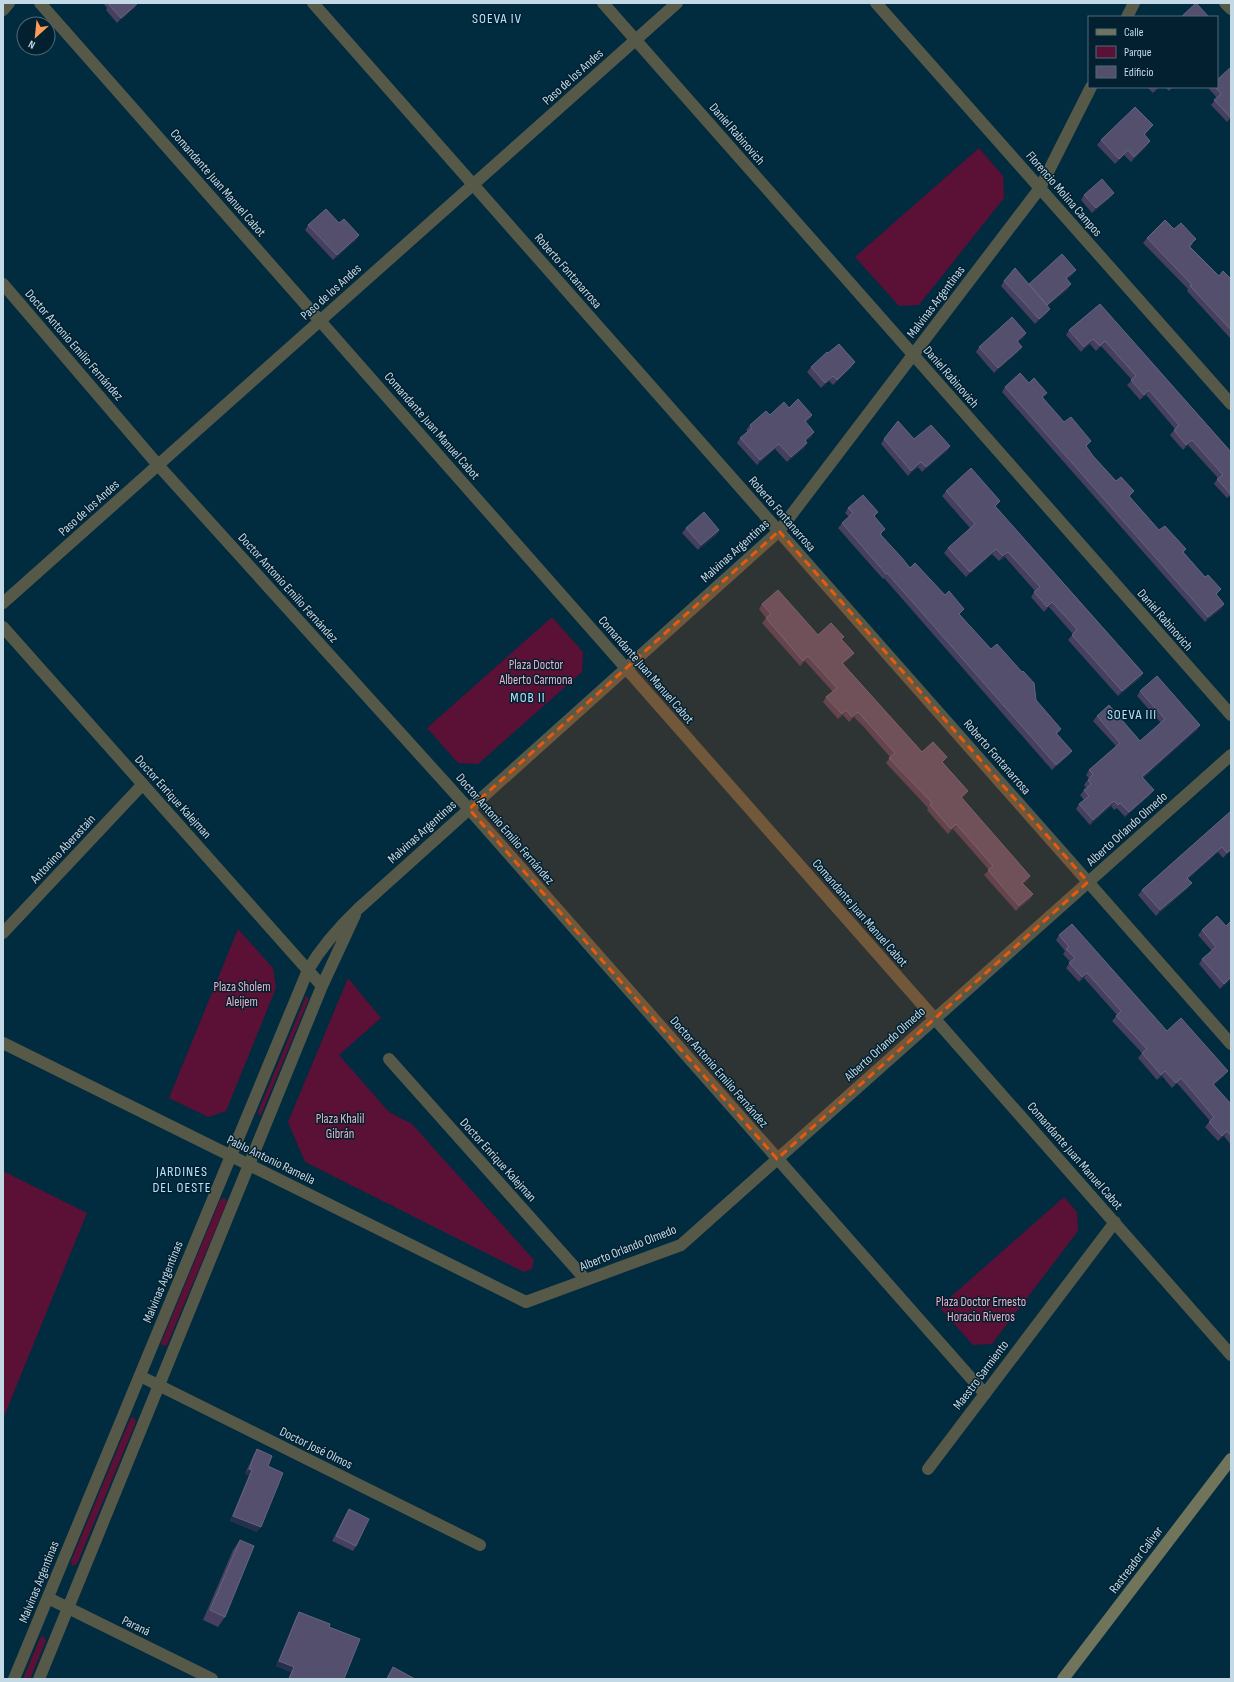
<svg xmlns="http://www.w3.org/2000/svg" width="1234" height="1682" font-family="'Sofia Sans Condensed',sans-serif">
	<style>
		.green { fill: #5a1135 }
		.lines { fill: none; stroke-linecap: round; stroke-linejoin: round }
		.street { stroke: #565848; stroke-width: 12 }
		.secondary { stroke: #6f745a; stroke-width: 12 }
		.wall { fill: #463f5e }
		.shaded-wall { fill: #24304c }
		.building { fill: #534f6d; stroke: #656580 }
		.marked { fill: #e8590c; fill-opacity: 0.2; stroke: #e8590c; stroke-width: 3; stroke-dasharray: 8 5; stroke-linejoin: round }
		.labels { text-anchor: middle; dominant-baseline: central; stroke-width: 3; stroke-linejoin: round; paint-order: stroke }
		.street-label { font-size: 13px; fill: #c4d9e6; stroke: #032030 }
		.park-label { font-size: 13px; fill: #eeb2c7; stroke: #032030 }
		.neighbourhood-label { font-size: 14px; letter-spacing: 1px; fill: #b9e4fe; stroke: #032030 }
	</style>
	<rect width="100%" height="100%" fill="#012b3f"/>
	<path class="green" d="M979,148L1003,176L1004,198L919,305L899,306L855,257Z
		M552,617L583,652L582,672L478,764L458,763L427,728Z
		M238,929L273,968L276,988L226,1111L208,1117L169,1098Z
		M348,978L381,1018L339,1055L389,1112L412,1124L534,1260L532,1269L524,1272L305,1162L288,1122Z
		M306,996L309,999L261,1115H259L258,1112Z
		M3,1171L87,1213L3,1419Z
		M1064,1197L1077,1212L1078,1231L992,1344L973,1345L939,1307Z
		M223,1198L226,1199L227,1202L167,1345L163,1346L161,1343L220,1200Z
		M134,1417L136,1422L77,1564L72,1566L71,1561L130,1419Z
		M42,1636L45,1638L46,1641L30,1679H23L40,1638Z"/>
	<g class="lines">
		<path class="street" d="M40,3L1231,1355
			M313,3L1231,1044
			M603,3L1231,715
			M876,3L1231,404
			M1225,3L1231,9
			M3,10L9,3
			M1127,17L1134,3
			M3,284L158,465L469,809L985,1394
			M3,603L677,3
			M3,627L322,986
			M3,933L143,784
			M3,1043L526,1302L681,1245L1231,755
			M389,1059L586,1280
			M140,1376L480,1545
			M928,1469L1115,1222
			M48,1598L212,1679
			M14,1679L308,970C322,946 338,928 358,909L779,531L1040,188L1091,87
			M39,1679L322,986L355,915"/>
		<path class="secondary" d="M1063,1679L1231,1459"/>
	</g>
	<path class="wall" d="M103,3H138L134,8L117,23L106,10L107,8Z
		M1231,67V117L1227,122L1211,105L1217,98L1209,89L1211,87H1217Z
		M1147,87H1160L1153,93Z
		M1165,87H1173L1169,91Z
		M1153,125L1145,135L1150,141L1147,146L1131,162L1124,155L1115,164L1097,145L1101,140Z
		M1084,195L1110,198L1092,213L1081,200Z
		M308,225L359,235L356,240L333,260L305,230Z
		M1174,229L1193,244L1190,247L1219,276L1231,279V341L1230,339V338L1187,291L1188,289L1143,243L1147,238Z
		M1076,270L1072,275L1067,279L1068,289L1047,306L1050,309L1046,314L1035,324L1001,286L1004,281L1029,284Z
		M1100,304L1231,452V495L1227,498L1214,484L1218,478L1188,445L1183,450L1170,435L1175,429L1146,395L1140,400L1127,385L1132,380L1101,346L1096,351L1090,344L1081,352L1066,335L1069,330Z
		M1026,333L1023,338L1018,342V352L994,373L976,352L979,347Z
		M811,367H852L833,385L829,381L821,388L807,372Z
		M1029,383L1044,398H1043L1064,422L1087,446V447L1093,456L1116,481L1134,491L1129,497L1159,530L1184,553L1205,577L1221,589L1216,595L1224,604L1221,609L1205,622L1002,392L1005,387Z
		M789,408L812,415L809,420L806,422L814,432L811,437L806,441L804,448L787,462L775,449L757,465L737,443L740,438L748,431L746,430L750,425L770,415Z
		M884,439H914L950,446L947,451L922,472L918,467L908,476L881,444Z
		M946,491L996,507L1143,673L1140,678L1118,696L1068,640L1073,634L1072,633L1049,607L1044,612L1031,597L1035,591L1005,557L999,561L992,554L966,577L944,553L948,548L970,528L942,496Z
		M848,508L875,517L882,534L881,535L910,568L960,615L1061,729L1057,734L1072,751L1068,756L1052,770L884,578L883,579L838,528L842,523L849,517L845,513Z
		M686,528L719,530L716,535L698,550L682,533Z
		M762,604L818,635L842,640L854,653L850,658L843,664L922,752L943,763L968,791L964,796L962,798L1027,881L1023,884L1033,894L1030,899L1016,911L984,875L989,870L953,829L948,834L927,810L928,808L886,763L890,757L863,726L854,717L849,722L843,715L838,719L823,702L826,697L833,692L805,661L800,666L762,623L766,618L759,609Z
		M1140,691L1200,725L1197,730L1143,778L1150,795L1125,817L1117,808L1114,810L1111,806L1090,825L1076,809L1079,804L1084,800L1080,795L1084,790L1087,788L1084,785L1089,778L1086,775L1089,770L1116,746L1093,721L1097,716L1140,741L1161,723L1137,696Z
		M1231,811V850L1223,858L1218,852L1188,879V888L1156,916L1138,895L1142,890Z
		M1217,916L1231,979L1220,989L1199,964L1202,959L1212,951L1198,935L1202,930Z
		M1059,935L1167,1031L1224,1076L1214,1085L1231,1104V1145L1224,1136L1218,1141L1205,1127L1210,1121L1177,1083L1172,1088L1162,1076L1157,1080L1138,1058L1142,1053L1112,1021L1117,1015L1084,978L1079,982L1066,968L1070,962L1063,954L1065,951L1056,940Z
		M257,1449L268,1466L257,1532L230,1521L249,1475L245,1474L254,1454Z
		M349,1509L356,1546L353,1551L332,1541L346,1514Z
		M240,1540L225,1617L218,1627L203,1620L233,1550Z
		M299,1612L329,1627L344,1679H288L291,1672L276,1666L296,1617Z
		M393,1667L415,1679H386Z"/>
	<path class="shaded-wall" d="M138,3L134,8L117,23L121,18Z
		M1158,87H1160L1153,93L1157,88Z
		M1153,125L1149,130L1140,139L1144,134Z
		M1150,141L1147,146L1131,162L1134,157Z
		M1128,150L1124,155L1115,164L1119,159Z
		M1114,193L1110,198L1092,213L1096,208Z
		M359,235L356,240L333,260L337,255Z
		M1076,270L1072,275L1063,283L1066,278Z
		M1071,284L1068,289L1043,310L1047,305Z
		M1050,309L1046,314L1035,324L1039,319Z
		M1026,333L1023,338L1013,346L1017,341Z
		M1093,339L1090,344L1081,352L1084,347Z
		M1105,341L1101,346L1096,351L1100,346Z
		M1022,347L1018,352L994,373L998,368Z
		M855,362L852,367L833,385L837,380Z
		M833,376L829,381L821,388L825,383Z
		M1149,390L1146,395L1140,400L1144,395Z
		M812,415L809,420L801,426L805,421Z
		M814,432L811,437L802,445L805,440Z
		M1192,440L1188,445L1183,450L1186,445Z
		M807,443L804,448L787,462L791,457Z
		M779,444L775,449L757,465L760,460Z
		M950,446L947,451L922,472L926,467Z
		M921,462L918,467L908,476L911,471Z
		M719,530L716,535L698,550L701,545Z
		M996,549L992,554L966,577L970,572Z
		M1008,552L1005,557L999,561L1003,556Z
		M1052,602L1049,607L1044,612L1047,607Z
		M1224,604L1221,609L1205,622L1208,617Z
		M854,653L850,658L839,668L842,663Z
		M808,656L805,661L800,666L803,661Z
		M1143,673L1140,678L1118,696L1122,691Z
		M846,710L843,715L838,719L842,714Z
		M858,712L854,717L849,722L852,717Z
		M1200,725L1197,730L1139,782L1142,777Z
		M1072,751L1068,756L1052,770L1056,765Z
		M1154,790L1150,795L1125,817L1129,812Z
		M968,791L964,796L957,802L961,797Z
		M1114,801L1111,806L1090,825L1093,820Z
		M956,824L953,829L948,834L951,829Z
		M1222,847L1218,852L1184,883L1187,878Z
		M1231,849V850L1223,858L1227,853Z
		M1030,876L1027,881L1019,888L1022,883Z
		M1192,883L1188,888L1156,916L1160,910Z
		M1033,894L1030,899L1016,911L1019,906Z
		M1087,973L1084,978L1079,982L1082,977Z
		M1231,977V979L1220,989L1224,984Z
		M1165,1071L1162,1076L1157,1080L1161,1075Z
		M1228,1071L1224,1076L1210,1089L1213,1084Z
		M1181,1078L1177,1083L1172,1088L1176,1083Z
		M1227,1131L1224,1136L1218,1141L1222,1136Z
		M249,1469L252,1470L249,1475L245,1474Z
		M233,1516L261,1527L257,1532L230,1521Z
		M279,1661L294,1667L291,1672L276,1666Z"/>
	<path class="building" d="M111,3H138L121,18L109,5Z
		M1196,3L1209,17H1181Z
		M1231,67V116L1230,117L1214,100L1221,94L1215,87H1217V80Z
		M1135,107L1153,125L1144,134L1150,141L1134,157L1128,150L1119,159L1101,140Z
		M1102,179L1114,193L1096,208L1084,195Z
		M326,209L339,223L344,219L359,235L337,255L308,225Z
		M1165,220L1174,229L1181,223L1196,239L1189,246L1219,276L1223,271L1231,279V330L1190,286L1192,285L1147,238Z
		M1062,254L1076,270L1066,278L1071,284L1047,305L1029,284Z
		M1015,268L1050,309L1039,319L1004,281Z
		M1100,304L1231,452V493L1230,494L1217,479L1223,475L1192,440L1186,445L1174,430L1179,425L1149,390L1144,395L1131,380L1136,376L1105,341L1100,346L1093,339L1084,347L1069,330Z
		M1012,317L1026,333L1017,341L1022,347L998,368L979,347Z
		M839,344L855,362L837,380L833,376L825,383L811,367L827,352L828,353Z
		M1020,373L1029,383L1034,378L1047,393L1042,397L1064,422L1071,417L1091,441L1086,446L1093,456L1116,481L1121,477L1134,491L1129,496L1159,530L1165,526L1186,549L1183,552L1205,577L1208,575L1221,589L1216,594L1224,604L1208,617L1005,387Z
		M798,399L812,415L805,421L814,432L805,440L807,443L791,457L779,444L760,460L740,438L752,428L750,425L766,411L770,415L784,402L789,408Z
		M898,421L914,439L931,425L950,446L926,467L921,462L911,471L884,439Z
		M971,468L1000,501L995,506L1143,673L1122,691L1072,635L1077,630L1076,628L1052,602L1047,607L1034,592L1040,587L1008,552L1003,556L996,549L970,572L948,548L975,524L946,491Z
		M863,495L878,512L874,516L885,529L880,534L902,558L910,568L915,563L945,595L949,591L964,609L959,614L991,649L997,644L1022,672L1023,671L1034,683L1036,700L1061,729L1056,733L1072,751L1056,765L887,573L886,574L842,523L853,513L848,508Z
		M704,512L719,530L701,545L686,528Z
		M778,590L818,635L831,623L844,637L841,639L854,653L842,663L922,752L933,742L947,757L942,762L968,791L961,797L1030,876L1022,883L1033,894L1019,906L988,870L993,866L956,824L951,829L930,805L932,803L889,758L895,753L866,721L858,712L852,717L846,710L842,714L826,697L837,688L808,656L803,661L766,618L771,614L762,604Z
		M1157,676L1200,725L1142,777L1154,790L1129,812L1120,803L1118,805L1114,801L1093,820L1079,804L1089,796L1084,790L1091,784L1088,780L1093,774L1089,770L1120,743L1097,716L1109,705L1140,741L1165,719L1140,691Z
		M1231,811V849L1227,853L1222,847L1187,878L1192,883L1160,910L1142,890Z
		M1217,916L1226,926L1231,921V977L1224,984L1202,959L1216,947L1202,930Z
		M1072,924L1167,1031L1181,1018L1228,1071L1213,1084L1231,1104V1136L1227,1131L1222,1136L1209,1122L1214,1117L1181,1078L1176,1083L1165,1071L1161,1075L1142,1053L1147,1049L1116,1016L1121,1011L1087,973L1082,977L1069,963L1075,958L1066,949L1069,947L1059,935Z
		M257,1449L272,1456L268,1466L283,1473L261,1527L233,1516L252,1470L249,1469Z
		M349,1509L369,1519L356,1546L336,1536Z
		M240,1540L254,1546L225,1617L210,1610Z
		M299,1612L330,1624L329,1627L360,1639L344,1679H289L294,1667L279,1661Z
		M393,1667L415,1679H387Z"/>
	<path class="marked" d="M779,531L1088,882L777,1159L469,809Z"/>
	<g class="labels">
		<g class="street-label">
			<text transform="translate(573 77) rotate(-42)">Paso de los Andes</text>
			<text transform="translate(737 134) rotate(49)">Daniel Rabinovich</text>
			<text transform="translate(218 183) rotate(49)">Comandante Juan Manuel Cabot</text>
			<text transform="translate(1064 194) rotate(49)">Florencio Molina Campos</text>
			<text transform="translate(568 271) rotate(49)">Roberto Fontanarrosa</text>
			<text transform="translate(331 292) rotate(-42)">Paso de los Andes</text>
			<text transform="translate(936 302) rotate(-53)">Malvinas Argentinas</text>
			<text transform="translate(74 345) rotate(49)">Doctor Antonio Emilio Fernández</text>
			<text transform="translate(951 377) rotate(49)">Daniel Rabinovich</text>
			<text transform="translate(432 426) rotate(49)">Comandante Juan Manuel Cabot</text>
			<text transform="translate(89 508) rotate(-42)">Paso de los Andes</text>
			<text transform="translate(782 514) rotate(49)">Roberto Fontanarrosa</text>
			<text transform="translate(735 551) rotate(-42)">Malvinas Argentinas</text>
			<text transform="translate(288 588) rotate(48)">Doctor Antonio Emilio Fernández</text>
			<text transform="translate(1165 620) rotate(49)">Daniel Rabinovich</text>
			<text transform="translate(646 670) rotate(49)">Comandante Juan Manuel Cabot</text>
			<text transform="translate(997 757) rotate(49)">Roberto Fontanarrosa</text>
			<text transform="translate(173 797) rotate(48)">Doctor Enrique Kalejman</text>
			<text transform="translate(505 829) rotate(49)">Doctor Antonio Emilio Fernández</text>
			<text transform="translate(1127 829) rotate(-42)">Alberto Orlando Olmedo</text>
			<text transform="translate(422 832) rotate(-42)">Malvinas Argentinas</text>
			<text transform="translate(63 849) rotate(-47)">Antonino Aberastain</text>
			<text transform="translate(860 913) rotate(49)">Comandante Juan Manuel Cabot</text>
			<text transform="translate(885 1044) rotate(-42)">Alberto Orlando Olmedo</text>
			<text transform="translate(719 1072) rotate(49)">Doctor Antonio Emilio Fernández</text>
			<text transform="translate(1075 1156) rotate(49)">Comandante Juan Manuel Cabot</text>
			<text transform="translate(271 1160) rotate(26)">Pablo Antonio Ramella</text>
			<text transform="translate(498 1160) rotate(48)">Doctor Enrique Kalejman</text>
			<text transform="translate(628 1248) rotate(-22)">Alberto Orlando Olmedo</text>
			<text transform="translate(163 1282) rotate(-68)">Malvinas Argentinas</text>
			<text transform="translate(981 1375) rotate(-53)">Maestro Sarmiento</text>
			<text transform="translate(316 1448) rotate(26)">Doctor José Olmos</text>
			<text transform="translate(1136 1560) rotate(-53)">Rastreador Calivar</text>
			<text transform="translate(39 1582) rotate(-68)">Malvinas Argentinas</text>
			<text transform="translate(136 1626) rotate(26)">Paraná</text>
		</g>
		<g class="park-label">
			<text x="536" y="665">Plaza Doctor<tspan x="536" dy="15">Alberto Carmona</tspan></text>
			<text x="242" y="987">Plaza Sholem<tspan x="242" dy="15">Aleijem</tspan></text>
			<text x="340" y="1119">Plaza Khalil<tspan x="340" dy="15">Gibrán</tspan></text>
			<text x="981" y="1302">Plaza Doctor Ernesto<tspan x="981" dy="15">Horacio Riveros</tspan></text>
		</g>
		<g class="neighbourhood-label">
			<text x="497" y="18">SOEVA IV</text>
			<text x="528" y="697">MOB II</text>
			<text x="1132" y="714">SOEVA III</text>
			<text x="182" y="1171">JARDINES<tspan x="182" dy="16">DEL OESTE</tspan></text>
		</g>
	</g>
	<rect width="1234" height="1682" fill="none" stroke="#c4d9e6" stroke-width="8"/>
	<rect x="1088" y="16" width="130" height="72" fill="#032030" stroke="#506a79"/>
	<rect x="1096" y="29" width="20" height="6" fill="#6f745a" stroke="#506a79"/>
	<text x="1124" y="36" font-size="12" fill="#c4d9e6">Calle</text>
	<rect x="1096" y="46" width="20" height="12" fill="#5a1135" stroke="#506a79"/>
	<text x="1124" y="56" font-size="12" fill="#c4d9e6">Parque</text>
	<rect x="1096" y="66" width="20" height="12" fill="#534f6d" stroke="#506a79"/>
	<text x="1124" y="76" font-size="12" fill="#c4d9e6">Edificio</text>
	<g transform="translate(36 36) rotate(207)"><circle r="19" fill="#032030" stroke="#506a79"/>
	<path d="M0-3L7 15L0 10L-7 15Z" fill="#fd9d55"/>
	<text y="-6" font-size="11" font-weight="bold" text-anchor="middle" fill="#c4d9e6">N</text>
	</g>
</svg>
